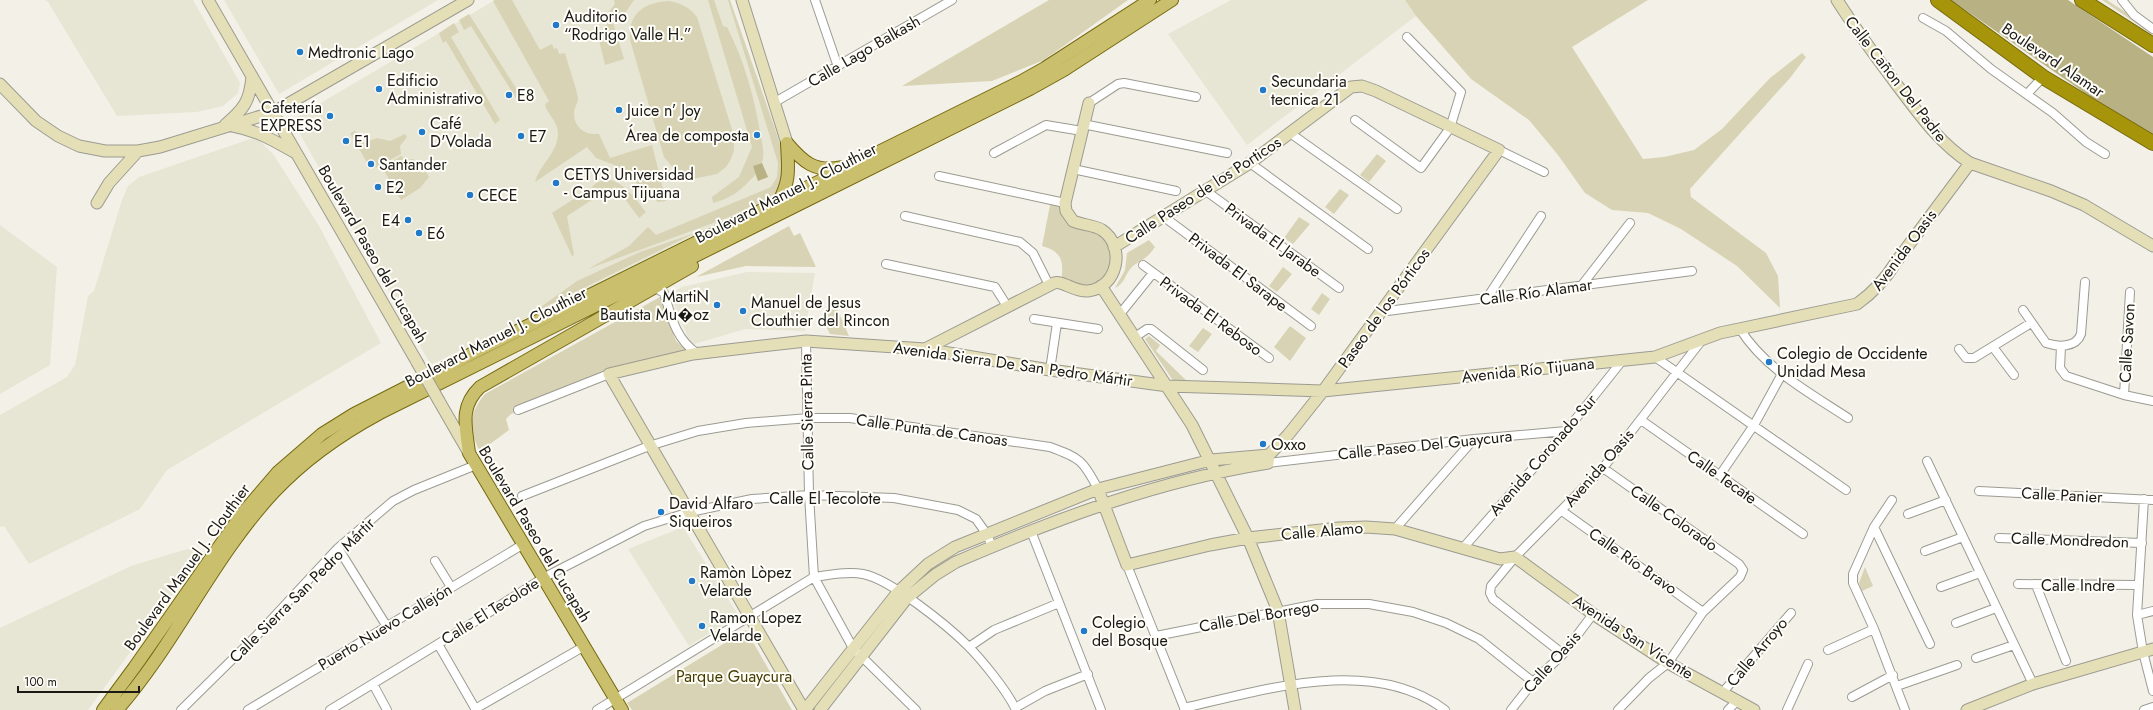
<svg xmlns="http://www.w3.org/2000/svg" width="2153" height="710" font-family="Jost,sans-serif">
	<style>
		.built { fill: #e7e5d3 }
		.green { fill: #d8d3b4 }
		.water { fill: #b8b183 }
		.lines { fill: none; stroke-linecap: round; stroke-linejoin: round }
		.street-casing { stroke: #9c9b92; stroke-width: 10 }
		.secondary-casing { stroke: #9c9b92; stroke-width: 13 }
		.primary-casing { stroke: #75690f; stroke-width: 14 }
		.highway-casing { stroke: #75690f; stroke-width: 16 }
		.street { stroke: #fff; stroke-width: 8 }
		.secondary { stroke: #e4dfb6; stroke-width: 11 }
		.primary { stroke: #cabf6d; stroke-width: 12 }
		.highway { stroke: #a6940b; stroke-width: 14 }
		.secondary-bridge-casing { stroke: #9c9b92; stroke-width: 13; stroke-linecap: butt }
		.secondary-bridge { stroke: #e4dfb6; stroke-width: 11 }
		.poi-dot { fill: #2279c7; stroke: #fffef8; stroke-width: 1.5 }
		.labels { text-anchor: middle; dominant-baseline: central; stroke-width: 4; stroke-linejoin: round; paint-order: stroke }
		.poi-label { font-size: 16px; fill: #1a1916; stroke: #fffef8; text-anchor: start }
		.street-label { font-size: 16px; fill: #1a1916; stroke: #fffef8 }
		.park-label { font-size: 16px; fill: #453c00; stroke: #fffef8 }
	</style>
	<rect width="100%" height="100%" fill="#f3f1e7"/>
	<path class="built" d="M45,0H193L240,83L238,93L223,106L197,112L117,116L48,2Z
		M224,0H438L279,94Z
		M495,0H730L785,155L773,196L431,365L292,120Z
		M1231,0H1405L1416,16L1247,145L1168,34Z
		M256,137L273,154L319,226L381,343L167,470L140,509L29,564L4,526L0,527V415L67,377L75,365L88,296L94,291L122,200L128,186L139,177Z
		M0,225L57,267L50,365L0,394Z
		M747,272L815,273L805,331L745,329L691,345L670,294L682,287Z
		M683,527L738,615L689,646L628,549Z
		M187,549L203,552L88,710H0V628L131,566Z"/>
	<path class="green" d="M495,0H512L540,50L552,44L554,49L557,48L559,54L565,53C569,68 575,83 578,98C578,103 574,108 574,113C574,129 586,135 599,134L610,158L652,145L666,201L658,202L617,166L596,158L587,147L535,182C540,164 558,153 558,133C558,121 547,115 545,104L549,101L493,1Z
		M614,0H634L623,16L612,19L624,59L605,65L599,40L610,18L608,13L615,4Z
		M708,0H714L723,26L727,27C744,60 754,96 760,132C762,143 765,152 762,163L753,166L756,174C741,190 734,197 713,203L712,197L739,177L752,147Z
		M728,0H730L787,164L777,194L732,216L588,269L629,246L648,227L656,235L771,187L777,177L778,163Z
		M1049,0H1128L1044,60L992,81L902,86Z
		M1405,0H1648L1572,47L1643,159L1664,157L1694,150L1722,129L1770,78L1802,53L1806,57L1790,78L1690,189L1691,197L1766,253L1778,276L1780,308L1737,266L1681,229L1648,213L1612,210L1585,193L1558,155L1529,120L1471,79L1416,16Z
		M2102,0H2107L2153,30V35Z
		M668,1C681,3 689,7 697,17L734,136V150L731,159L726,167L717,174L692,179L674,169L664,157L630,40C628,14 643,3 668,1Z
		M469,14L521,96L523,101L519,103L471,26L464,30L459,20Z
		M454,23L459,32L451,37L500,120L495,124L446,41L443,43L439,33Z
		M355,131L363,143L377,138L390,141L405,134L407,137L400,146L401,154L376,168L374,163L369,166L350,133Z
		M1377,154L1386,161L1369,182L1360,175Z
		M401,156L406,160L413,159L422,173L426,172L429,177L420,188L401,200L382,167Z
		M606,179C625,182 634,198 646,212L639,218L616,187L604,192L567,216L574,255L572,256L552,213L591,188L596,183Z
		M1340,189L1349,195L1334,214L1325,207Z
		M1051,200L1110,238L1115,268L1090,291L1061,283C1064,262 1063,252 1042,246Z
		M1299,217L1310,224L1293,244L1284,238Z
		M789,226L794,236L800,233L816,267L746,266L696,277Z
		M695,233L531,314L577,281L640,252Z
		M1149,240L1155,247C1145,261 1143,258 1133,266C1125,273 1125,284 1115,288L1125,270L1127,253Z
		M1283,267L1292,274L1277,292L1269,286Z
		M1322,293L1330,299L1319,315L1311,309Z
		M831,295L849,336L830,334L826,326Z
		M660,297L676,341L686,350L607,371L511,414L506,419L509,430L486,447L495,460L485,463C472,435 463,421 485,394Z
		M1290,326L1306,338L1290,361L1274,347Z
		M1203,328L1212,334L1198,352L1189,346Z
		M1149,336L1160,345L1156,351L1191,385L1174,382L1145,339Z
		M1865,567L1873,586L1862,591L1859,583Z
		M746,630L792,710H632L627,703Z"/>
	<path class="water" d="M1951,0H2068L2153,57V135L2108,109Z
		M762,163L768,177L758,181L753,166Z"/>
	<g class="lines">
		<defs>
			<path id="street" d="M815,0L838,67
				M2122,0L2134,15L2153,29
				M1923,18L1946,31L1991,69L2053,113L2086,142L2105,154
				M2027,94L2043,77
				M775,102L952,0
				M1089,103L1118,84L1124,83L1196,97
				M1355,120L1421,168L1450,128L1461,92L1407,37
				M1083,124L1227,153
				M1290,133L1397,209
				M1499,150L1544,172
				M994,153L1046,125L1082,131
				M1250,163L1368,249
				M1073,169L1176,191
				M939,176L1065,203
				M1206,191L1339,288
				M905,216L1020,242L1033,253L1049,285
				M1164,217L1311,326
				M886,264L995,287L1007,306
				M1143,265L1269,358
				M1582,285L1630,223
				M656,288L664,293C671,316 676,340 697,353
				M1487,298L1541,216
				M2023,310L2046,343C2058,347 2076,348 2081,334L2085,282
				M1380,312L1692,271
				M1120,314L1153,273
				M1034,319L1098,329
				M1740,329C1765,369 1810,393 1848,418
				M1135,337L1147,329H1151L1203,370
				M806,341L809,495L814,577L853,648L916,710
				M2061,346L2060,368L2066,376L2124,395L2153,401
				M1993,347L2014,375
				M1959,349L1966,358H1974L2031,323
				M1655,357L1846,490
				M1050,370L1057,323
				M2124,395L2130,292
				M518,410L609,374
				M1641,420L1803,534
				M1927,461L2033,684
				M1268,463L1474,439L1566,431
				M1603,468L1739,564L1743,570L1740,577L1703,612L1668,663L1649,678L1618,710
				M1720,475L1754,425L1782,374
				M1979,491L2153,500
				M522,496L649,446L698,431L746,423L809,418H850L1050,447C1080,458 1083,460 1098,489
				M2144,499L2137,615L2143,652L2153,691
				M1892,500L1874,527L1853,574V583L1874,629L1905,710
				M1562,511L1703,612
				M1908,514L1946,500
				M1874,527L1930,644
				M1395,529L1474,439
				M1031,531L1101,710
				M1999,538L2142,543
				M338,548L386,625
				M1463,548L1566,431L1622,361
				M1925,551L1963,537
				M435,561L451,587
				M1127,565L1185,710
				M2018,584L2138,585
				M2036,585L2066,661
				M1941,587L1980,573
				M2137,615L2153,611
				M1956,623L1996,608
				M1156,636L1317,604H1369L1413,612L1446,623L1479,639L1533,682
				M438,644L476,710
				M969,647L994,630L1059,603
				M1828,650L1874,629
				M1563,654L1493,599L1490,593L1491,586L1515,557L1603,468L1702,340
				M1976,658L2014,645
				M373,684L387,710
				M1897,686L1957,665
				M1723,692L1791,613
				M1852,697L1893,675
				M1015,708L1045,691L1088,674
				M1184,708C1264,690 1372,655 1445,710
				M475,709L583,647
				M181,710L257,635L338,548L393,501L414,490L476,465
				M248,710L522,545
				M330,710L474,622L543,578L644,526L690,512L752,499L809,495L894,498L958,510L976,519L986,533L992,546
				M597,710L814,577C830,575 847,571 863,574C890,579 948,626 968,646C982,660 1008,692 1016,710
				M1511,710L1533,682L1563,654L1593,614
				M1728,710L1738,700
				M1787,710L1808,664
				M2144,710L2153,707"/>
			<path id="secondary" d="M208,0L417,362
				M742,0L787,143
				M1837,0C1856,30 1876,57 1897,85C1919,114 1939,143 1970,163L2051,191L2084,205L2153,246
				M0,84L36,121L58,136L79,146L105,151H138L160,147L274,112L468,0
				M225,125C244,109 250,101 252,76
				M233,126C259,131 274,141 296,153
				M97,203L109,183L138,151
				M1101,286L1192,425L1248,538L1278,611L1295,710
				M925,349L1054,283C1062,280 1074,292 1088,291C1118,288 1126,246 1102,230C1094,225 1082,225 1073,221L1066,211L1065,203L1089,103
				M439,401L469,453
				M1098,489L1127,565L1210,545L1248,538L1339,528L1366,527L1395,529L1500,559L1515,557L1593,614L1668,663L1754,710
				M804,710L609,374L693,354L806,341L925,349L1050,370L1168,386L1323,391L1655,357L1720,333L1857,304C1874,292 1885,280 1896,262L1970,163
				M805,710L898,592L928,564L955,547L1098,489L1211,460L1269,455
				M820,710L907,598L935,575L956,562C1058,518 1158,481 1268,463L1269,455L1288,435L1323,391L1499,150L1376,91L1362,86L1351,87L1250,163L1114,247
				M1967,710L2033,684L2153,649"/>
			<path id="primary" d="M787,143C803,162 815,173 842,167
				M779,201C791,179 788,167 787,143
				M103,710L134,668L242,514L278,472L322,434L354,414L477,351L1020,82L1045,68L1150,0
				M117,710C176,643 213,557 274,492C305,459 341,434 380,413L1030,89L1064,70L1172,0
				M622,710L469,453C466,427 459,407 480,387L692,266"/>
			<path id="highway" d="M1938,0L2043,77L2153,143
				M2082,0L2153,45"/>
		</defs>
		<use href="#street" class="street-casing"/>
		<use href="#secondary" class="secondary-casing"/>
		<use href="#primary" class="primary-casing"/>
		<use href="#highway" class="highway-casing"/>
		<use href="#street" class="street"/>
		<use href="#secondary" class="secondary"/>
		<use href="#primary" class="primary"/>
		<use href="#highway" class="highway"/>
		<defs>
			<path id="secondary-bridge" d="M417,362L439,401"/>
		</defs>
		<use href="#secondary-bridge" class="secondary-bridge-casing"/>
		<use href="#secondary-bridge" class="secondary-bridge"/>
	</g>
	<g class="poi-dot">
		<circle cx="556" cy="25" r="4"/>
		<circle cx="300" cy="52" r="4"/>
		<circle cx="379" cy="89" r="4"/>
		<circle cx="1263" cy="90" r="4"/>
		<circle cx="509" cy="95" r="4"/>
		<circle cx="619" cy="110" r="4"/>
		<circle cx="330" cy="116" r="4"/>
		<circle cx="422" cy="132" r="4"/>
		<circle cx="757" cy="135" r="4"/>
		<circle cx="521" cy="136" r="4"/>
		<circle cx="346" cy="141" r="4"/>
		<circle cx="371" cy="164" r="4"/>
		<circle cx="556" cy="183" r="4"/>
		<circle cx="378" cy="187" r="4"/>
		<circle cx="470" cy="195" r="4"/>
		<circle cx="408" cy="220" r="4"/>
		<circle cx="419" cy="233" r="4"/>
		<circle cx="717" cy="305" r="4"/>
		<circle cx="743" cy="311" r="4"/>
		<circle cx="1769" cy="362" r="4"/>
		<circle cx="1263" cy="444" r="4"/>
		<circle cx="661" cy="512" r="4"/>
		<circle cx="692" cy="581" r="4"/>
		<circle cx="702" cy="626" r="4"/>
		<circle cx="1084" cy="631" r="4"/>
	</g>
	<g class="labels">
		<g class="poi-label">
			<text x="564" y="16">Auditorio<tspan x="564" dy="18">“Rodrigo Valle H.”</tspan></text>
			<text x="308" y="52">Medtronic Lago</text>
			<text x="387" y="80">Edificio<tspan x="387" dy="18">Administrativo</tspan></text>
			<text x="1271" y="81">Secundaria<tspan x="1271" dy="18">tecnica 21</tspan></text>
			<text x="517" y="95">E8</text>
			<text x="322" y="107" text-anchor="end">Cafetería<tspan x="322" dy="18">EXPRESS</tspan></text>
			<text x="627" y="110">Juice n’ Joy</text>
			<text x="430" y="123">Café<tspan x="430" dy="18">D'Volada</tspan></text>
			<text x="749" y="135" text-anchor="end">Área de composta</text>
			<text x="529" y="136">E7</text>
			<text x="354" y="141">E1</text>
			<text x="379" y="164">Santander</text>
			<text x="564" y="174">CETYS Universidad<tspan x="564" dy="18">- Campus Tijuana</tspan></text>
			<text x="386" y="187">E2</text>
			<text x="478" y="195">CECE</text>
			<text x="400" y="220" text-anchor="end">E4</text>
			<text x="427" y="233">E6</text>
			<text x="709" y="296" text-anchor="end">MartiN<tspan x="709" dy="18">Bautista Mu�oz</tspan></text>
			<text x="751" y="302">Manuel de Jesus<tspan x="751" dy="18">Clouthier del Rincon</tspan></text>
			<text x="1777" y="353">Colegio de Occidente<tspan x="1777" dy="18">Unidad Mesa</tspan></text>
			<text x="1271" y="444">Oxxo</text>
			<text x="669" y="503">David Alfaro<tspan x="669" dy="18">Siqueiros</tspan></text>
			<text x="700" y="572">Ramòn Lòpez<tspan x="700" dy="18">Velarde</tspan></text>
			<text x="710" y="617">Ramon Lopez<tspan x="710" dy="18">Velarde</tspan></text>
			<text x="1092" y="622">Colegio<tspan x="1092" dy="18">del Bosque</tspan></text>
		</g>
		<g class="street-label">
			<text transform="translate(864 51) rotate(-30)">Calle Lago Balkash</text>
			<text transform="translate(2053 60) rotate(34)">Boulevard Alamar</text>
			<text transform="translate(1896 79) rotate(52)">Calle Cañon Del Padre</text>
			<text transform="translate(1203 190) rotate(-33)">Calle Paseo de los Porticos</text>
			<text transform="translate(786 193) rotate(-27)">Boulevard Manuel J. Clouthier</text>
			<text transform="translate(1273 240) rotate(36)">Privada El Jarabe</text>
			<text transform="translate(1904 250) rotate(-53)">Avenida Oasis</text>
			<text transform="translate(373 254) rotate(60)">Boulevard Paseo del Cucapah</text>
			<text transform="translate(1238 272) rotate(37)">Privada El Sarape</text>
			<text transform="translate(1536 292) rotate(-8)">Calle Río Alamar</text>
			<text transform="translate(1384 308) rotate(-54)">Paseo de los Pórticos</text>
			<text transform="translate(1211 316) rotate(36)">Privada El Reboso</text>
			<text transform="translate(496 337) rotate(-27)">Boulevard Manuel J. Clouthier</text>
			<text transform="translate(2127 343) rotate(-87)">Calle Savon</text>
			<text transform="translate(1013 364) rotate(8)">Avenida Sierra De San Pedro Mártir</text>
			<text transform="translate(1528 370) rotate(-6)">Avenida Río Tijuana</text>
			<text transform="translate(807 412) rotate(-91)">Calle Sierra Pinta</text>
			<text transform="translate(932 430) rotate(8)">Calle Punta de Canoas</text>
			<text transform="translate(1425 445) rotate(-6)">Calle Paseo Del Guaycura</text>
			<text transform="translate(1543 455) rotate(-49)">Avenida Coronado Sur</text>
			<text transform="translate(1599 468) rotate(-49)">Avenida Oasis</text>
			<text transform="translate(1722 477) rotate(35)">Calle Tecate</text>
			<text transform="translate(2062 495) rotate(3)">Calle Panier</text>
			<text x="825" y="498">Calle El Tecolote</text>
			<text transform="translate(1674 518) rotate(35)">Calle Colorado</text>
			<text transform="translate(1322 531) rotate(-5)">Calle Alamo</text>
			<text transform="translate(535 534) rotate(59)">Boulevard Paseo del Cucapah</text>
			<text transform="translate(2070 540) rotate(2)">Calle Mondredon</text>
			<text transform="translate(1633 561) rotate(35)">Calle Río Bravo</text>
			<text transform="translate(187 567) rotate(-54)">Boulevard Manuel J. Clouthier</text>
			<text x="2078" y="585">Calle Indre</text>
			<text transform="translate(302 590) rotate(-45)">Calle Sierra San Pedro Mártir</text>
			<text transform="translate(490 611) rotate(-32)">Calle El Tecolote</text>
			<text transform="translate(1259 616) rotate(-10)">Calle Del Borrego</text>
			<text transform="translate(385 627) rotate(-31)">Puerto Nuevo Callejón</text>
			<text transform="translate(1633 637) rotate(33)">Avenida San Vicente</text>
			<text transform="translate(1757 652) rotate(-50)">Calle Arroyo</text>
			<text transform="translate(1552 662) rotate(-48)">Calle Oasis</text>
		</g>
		<g class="park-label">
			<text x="734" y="676">Parque Guaycura</text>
		</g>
	</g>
	<path d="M18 686v6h121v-6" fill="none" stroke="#1a1916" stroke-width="2"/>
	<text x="24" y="686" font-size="12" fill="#1a1916" stroke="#fffef8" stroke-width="3" paint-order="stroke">100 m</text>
</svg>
